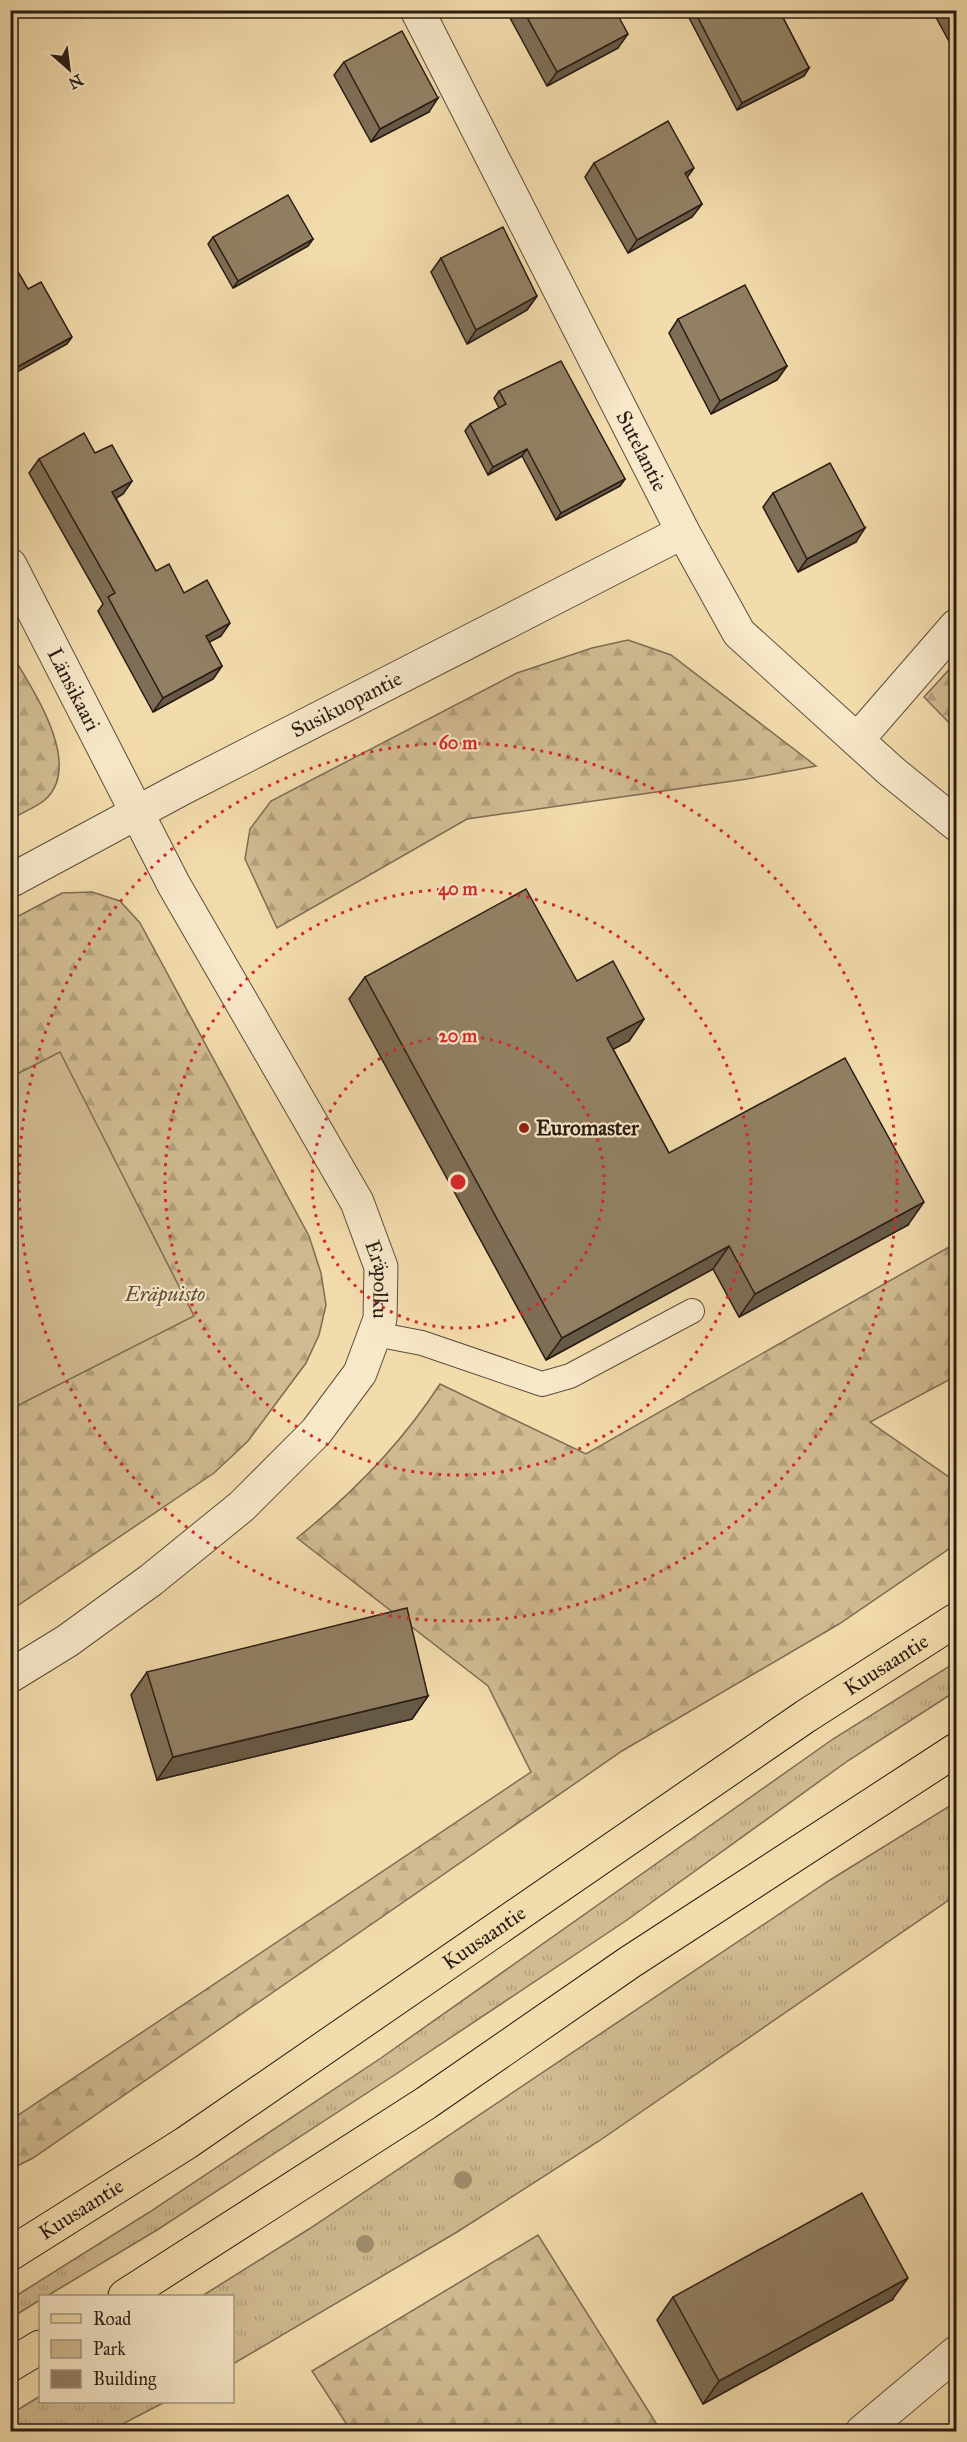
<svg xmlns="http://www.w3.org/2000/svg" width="967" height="2442" font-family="'IM FELL Great Primer',serif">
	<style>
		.grass { fill: url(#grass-tufts); stroke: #7d6c54; stroke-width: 1.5 }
		.forest { fill: url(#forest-firs); stroke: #7d6c54; stroke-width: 1.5 }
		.park { fill: #d1bb92; stroke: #7d6c54; stroke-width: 1.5 }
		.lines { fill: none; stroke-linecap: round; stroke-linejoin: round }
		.lane-casing { stroke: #5c4c3b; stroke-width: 26 }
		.street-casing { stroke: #5c4c3b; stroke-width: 35 }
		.primary-casing { stroke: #291c15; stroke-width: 35 }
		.lane { stroke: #f7e8c9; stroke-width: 24 }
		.street { stroke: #f7e8c9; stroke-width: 33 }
		.primary { stroke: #f3dcac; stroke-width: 33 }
		.tree { fill: #9f8d6d }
		.wall { fill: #7e6e56; stroke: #291c15; stroke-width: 1.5 }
		.shaded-wall { fill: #665a46; stroke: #291c15; stroke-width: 1.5 }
		.building { fill: #928064; stroke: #291c15; stroke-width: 1.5 }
		.ring { fill: none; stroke: #d62828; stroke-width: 3; stroke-dasharray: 3 6 }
		.poi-dot { fill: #8f2418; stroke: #f7e8c9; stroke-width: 2 }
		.labels { text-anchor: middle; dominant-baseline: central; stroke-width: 4.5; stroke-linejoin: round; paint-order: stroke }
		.street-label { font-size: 21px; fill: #291c15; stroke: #f7e8c9 }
		.poi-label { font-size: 21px; font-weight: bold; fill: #291c15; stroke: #f7e8c9; text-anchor: start }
		.park-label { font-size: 21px; font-style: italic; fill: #5b4c3a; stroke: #f7e8c9 }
		.centre { fill: #d62828; stroke: #f7e8c9; stroke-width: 3 }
		.ring-label { font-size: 18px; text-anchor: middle; font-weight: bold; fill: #d62828; stroke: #f7e8c9; stroke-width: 4.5; stroke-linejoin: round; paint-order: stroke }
	</style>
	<defs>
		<pattern id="grass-tufts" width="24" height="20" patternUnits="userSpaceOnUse" patternTransform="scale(1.5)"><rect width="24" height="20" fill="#d1bb92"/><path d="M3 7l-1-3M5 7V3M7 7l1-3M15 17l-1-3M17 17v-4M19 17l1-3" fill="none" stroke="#b3a07d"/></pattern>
		<pattern id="forest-firs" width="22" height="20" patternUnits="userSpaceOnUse" patternTransform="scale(1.5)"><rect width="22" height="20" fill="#d1bb92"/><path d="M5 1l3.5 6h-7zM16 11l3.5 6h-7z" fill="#b3a07d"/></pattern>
	</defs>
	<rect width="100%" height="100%" fill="#f3dcac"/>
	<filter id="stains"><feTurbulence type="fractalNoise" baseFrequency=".00333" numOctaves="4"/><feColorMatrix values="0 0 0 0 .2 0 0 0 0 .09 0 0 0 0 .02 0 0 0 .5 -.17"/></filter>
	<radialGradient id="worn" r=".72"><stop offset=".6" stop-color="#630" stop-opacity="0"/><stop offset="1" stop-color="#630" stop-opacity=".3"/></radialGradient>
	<path class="grass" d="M956,1662V1691L849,1760L627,1920L393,2076L157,2230L47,2296H40V2300L11,2318V2299L148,2213L381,2058L833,1739Z
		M956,1802V1895L599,2141L457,2232L233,2364L232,2296H202L309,2229L830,1880Z
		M40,2396V2402H165L109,2431H11V2414Z"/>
	<path class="forest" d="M628,640L671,655L816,766L747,779L467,819L277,928L245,859L250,829L271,801L517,673L592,648Z
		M10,651C30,686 83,761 47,798C38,807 21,813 11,819Z
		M956,662V730L924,697Z
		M92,892L120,901L140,923L309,1236L321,1273L326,1305L319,1335L306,1363L248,1441L214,1473L11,1610V920L62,893Z
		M956,1243V1376L870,1422L956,1482V1544L839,1624L622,1751L33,2158L11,2169V2120L531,1772L488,1686L297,1538C352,1494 402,1443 440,1384L586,1454Z
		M538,2235L661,2431H351L312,2371Z"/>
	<path class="park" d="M60,1052L194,1316L11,1409V1077Z"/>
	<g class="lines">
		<defs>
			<path id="lane" d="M375,1334L422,1343L542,1384L570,1376L692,1311"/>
			<g id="street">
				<path id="s1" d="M417,10L683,532L739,633L891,771L956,824"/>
				<path id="s2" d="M10,565L174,885L357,1202L381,1267L380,1319L360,1373L316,1432L242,1506L151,1580L67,1641L10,1676"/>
				<path d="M857,740L956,626"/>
				<path id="s3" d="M10,881L181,789L683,532"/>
				<path d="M862,2432L956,2353"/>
			</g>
			<g id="primary">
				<path id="s4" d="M10,2254L186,2143L806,1716L956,1620"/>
				<path d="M125,2296L426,2103L630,1962L956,1750"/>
				<path d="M10,2365L40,2347"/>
			</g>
		</defs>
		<use href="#lane" class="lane-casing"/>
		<use href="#street" class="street-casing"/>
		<use href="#primary" class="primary-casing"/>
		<use href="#lane" class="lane"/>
		<use href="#street" class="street"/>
		<use href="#primary" class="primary"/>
	</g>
	<g class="tree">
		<circle cx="463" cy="2180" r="9"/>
		<circle cx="365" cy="2244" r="9"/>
	</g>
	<path class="wall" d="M77,10H95L82,18Z
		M513,10H615L618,48L547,86L509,16Z
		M685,10H779L809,68L804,76L737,110Z
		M932,10H957V56Z
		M344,62L429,112L371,142L334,75Z
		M594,163L687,178L702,204L692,217L628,253L585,177Z
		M213,237L313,239L308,246L233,288L208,244Z
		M441,258L537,296L527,310L467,344L431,272Z
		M678,319L787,366L777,380L711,414L669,333Z
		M499,391L625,479L620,486L556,520L522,456L488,475L465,431L470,424L499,408L494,398Z
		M95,453L132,481L123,494L116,498L156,571L184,593L221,636L209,642L222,666L213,679L153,712L98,611L103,604L29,473L39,459Z
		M773,493L856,542L798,572L763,507Z
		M365,977L577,981L644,1019L629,1041L613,1049L669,1153L908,1225L739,1317L713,1269L546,1360L349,999Z
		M147,1672L428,1696L412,1719L157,1780L131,1695Z
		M673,2297L892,2300L703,2404L657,2320Z"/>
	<path class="shaded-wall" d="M88,10H95L82,18L87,11Z
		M628,34L618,48L547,86L557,72Z
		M809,68L804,76L737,110L742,103Z
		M438,98L429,112L371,142L380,129Z
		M694,168L684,182L685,173Z
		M702,204L692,217L628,253L637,240Z
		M313,239L308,246L233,288L238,281Z
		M537,296L527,310L467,344L476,330Z
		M72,337L67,344L10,376V371Z
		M787,366L777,380L711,414L720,401Z
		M527,449L522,456L488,475L493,467Z
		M625,479L620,486L556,520L561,513Z
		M132,481L123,494L103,506L112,492Z
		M865,528L856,542L798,572L807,559Z
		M230,623L221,636L196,649L206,636Z
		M222,666L213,679L153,712L163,698Z
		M644,1019L629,1041L591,1061L607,1038Z
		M924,1202L908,1225L739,1317L755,1294Z
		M729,1246L713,1269L546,1360L562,1338Z
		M428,1696L412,1719L157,1780L173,1757Z
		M908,2278L892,2300L703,2404L719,2381Z"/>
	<path class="building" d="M523,10H615L628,34L557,72Z
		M694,10H779L809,68L742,103Z
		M949,10H957V25Z
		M402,31L438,98L380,129L344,62Z
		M668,121L694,168L685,173L702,204L637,240L594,163Z
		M288,195L313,239L238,281L213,237Z
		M503,227L537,296L476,330L441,258Z
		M10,258L28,289L41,282L72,337L10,371Z
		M745,285L787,366L720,401L678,319Z
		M561,361L625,479L561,513L527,449L493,467L470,424L506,404L499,391Z
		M84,433L95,453L112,445L132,481L112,492L156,571L169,564L184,593L207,580L230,623L206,636L222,666L163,698L108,597L115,593L39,459Z
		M830,463L865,528L807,559L773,493Z
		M526,889L577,981L613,961L644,1019L607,1038L669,1153L845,1058L924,1202L755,1294L729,1246L562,1338L365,977Z
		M407,1608L428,1696L173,1757L147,1672Z
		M10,1973L13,2011H10Z
		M862,2193L908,2278L719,2381L673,2297Z"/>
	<g class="ring">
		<circle cx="458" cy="1182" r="146"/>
		<circle cx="458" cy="1182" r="293"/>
		<circle cx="458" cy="1182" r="439"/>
	</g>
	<circle class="poi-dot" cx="524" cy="1128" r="6"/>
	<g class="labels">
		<g class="street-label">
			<text stroke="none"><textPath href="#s1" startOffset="495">Sutelantie</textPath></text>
			<text stroke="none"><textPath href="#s2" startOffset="140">Länsikaari</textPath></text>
			<text stroke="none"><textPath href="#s3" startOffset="380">Susikuopantie</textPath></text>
			<text stroke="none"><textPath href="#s2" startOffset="807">Eräpolku</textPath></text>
			<text stroke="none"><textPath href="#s4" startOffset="1056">Kuusaantie</textPath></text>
			<text stroke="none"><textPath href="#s4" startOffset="570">Kuusaantie</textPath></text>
			<text stroke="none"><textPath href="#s4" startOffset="84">Kuusaantie</textPath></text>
		</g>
		<g class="poi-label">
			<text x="536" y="1128">Euromaster</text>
		</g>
		<g class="park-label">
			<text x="165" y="1294">Eräpuisto</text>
		</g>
	</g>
	<circle cx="458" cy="1182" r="9" class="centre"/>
	<g class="ring-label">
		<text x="458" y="749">60 m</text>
		<text x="458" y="895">40 m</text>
		<text x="458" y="1042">20 m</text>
	</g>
	<rect width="967" height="2442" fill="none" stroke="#f3dcac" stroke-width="36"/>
	<rect x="12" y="12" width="943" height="2418" fill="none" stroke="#291c15" stroke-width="3"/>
	<rect x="18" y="18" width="931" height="2406" fill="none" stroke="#291c15" stroke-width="1.5"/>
	<rect x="39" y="2295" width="195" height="108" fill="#f7e8c9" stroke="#a59681" stroke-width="1.5"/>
	<rect x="51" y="2314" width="30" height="9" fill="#f3dcac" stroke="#a59681" stroke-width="1.5"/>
	<text x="93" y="2325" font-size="18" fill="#291c15">Road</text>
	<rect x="51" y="2340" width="30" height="18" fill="#d1bb92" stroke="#a59681" stroke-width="1.5"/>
	<text x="93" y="2355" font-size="18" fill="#291c15">Park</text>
	<rect x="51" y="2370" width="30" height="18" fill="#928064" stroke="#a59681" stroke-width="1.5"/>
	<text x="93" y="2385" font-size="18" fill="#291c15">Building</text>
	<g transform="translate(69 69) rotate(152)" stroke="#f7e8c9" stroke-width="4.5" paint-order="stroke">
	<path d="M0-4.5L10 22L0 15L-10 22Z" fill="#291c15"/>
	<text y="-9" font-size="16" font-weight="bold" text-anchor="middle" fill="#291c15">N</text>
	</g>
	<rect width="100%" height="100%" filter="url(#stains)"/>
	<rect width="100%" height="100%" fill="url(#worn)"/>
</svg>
